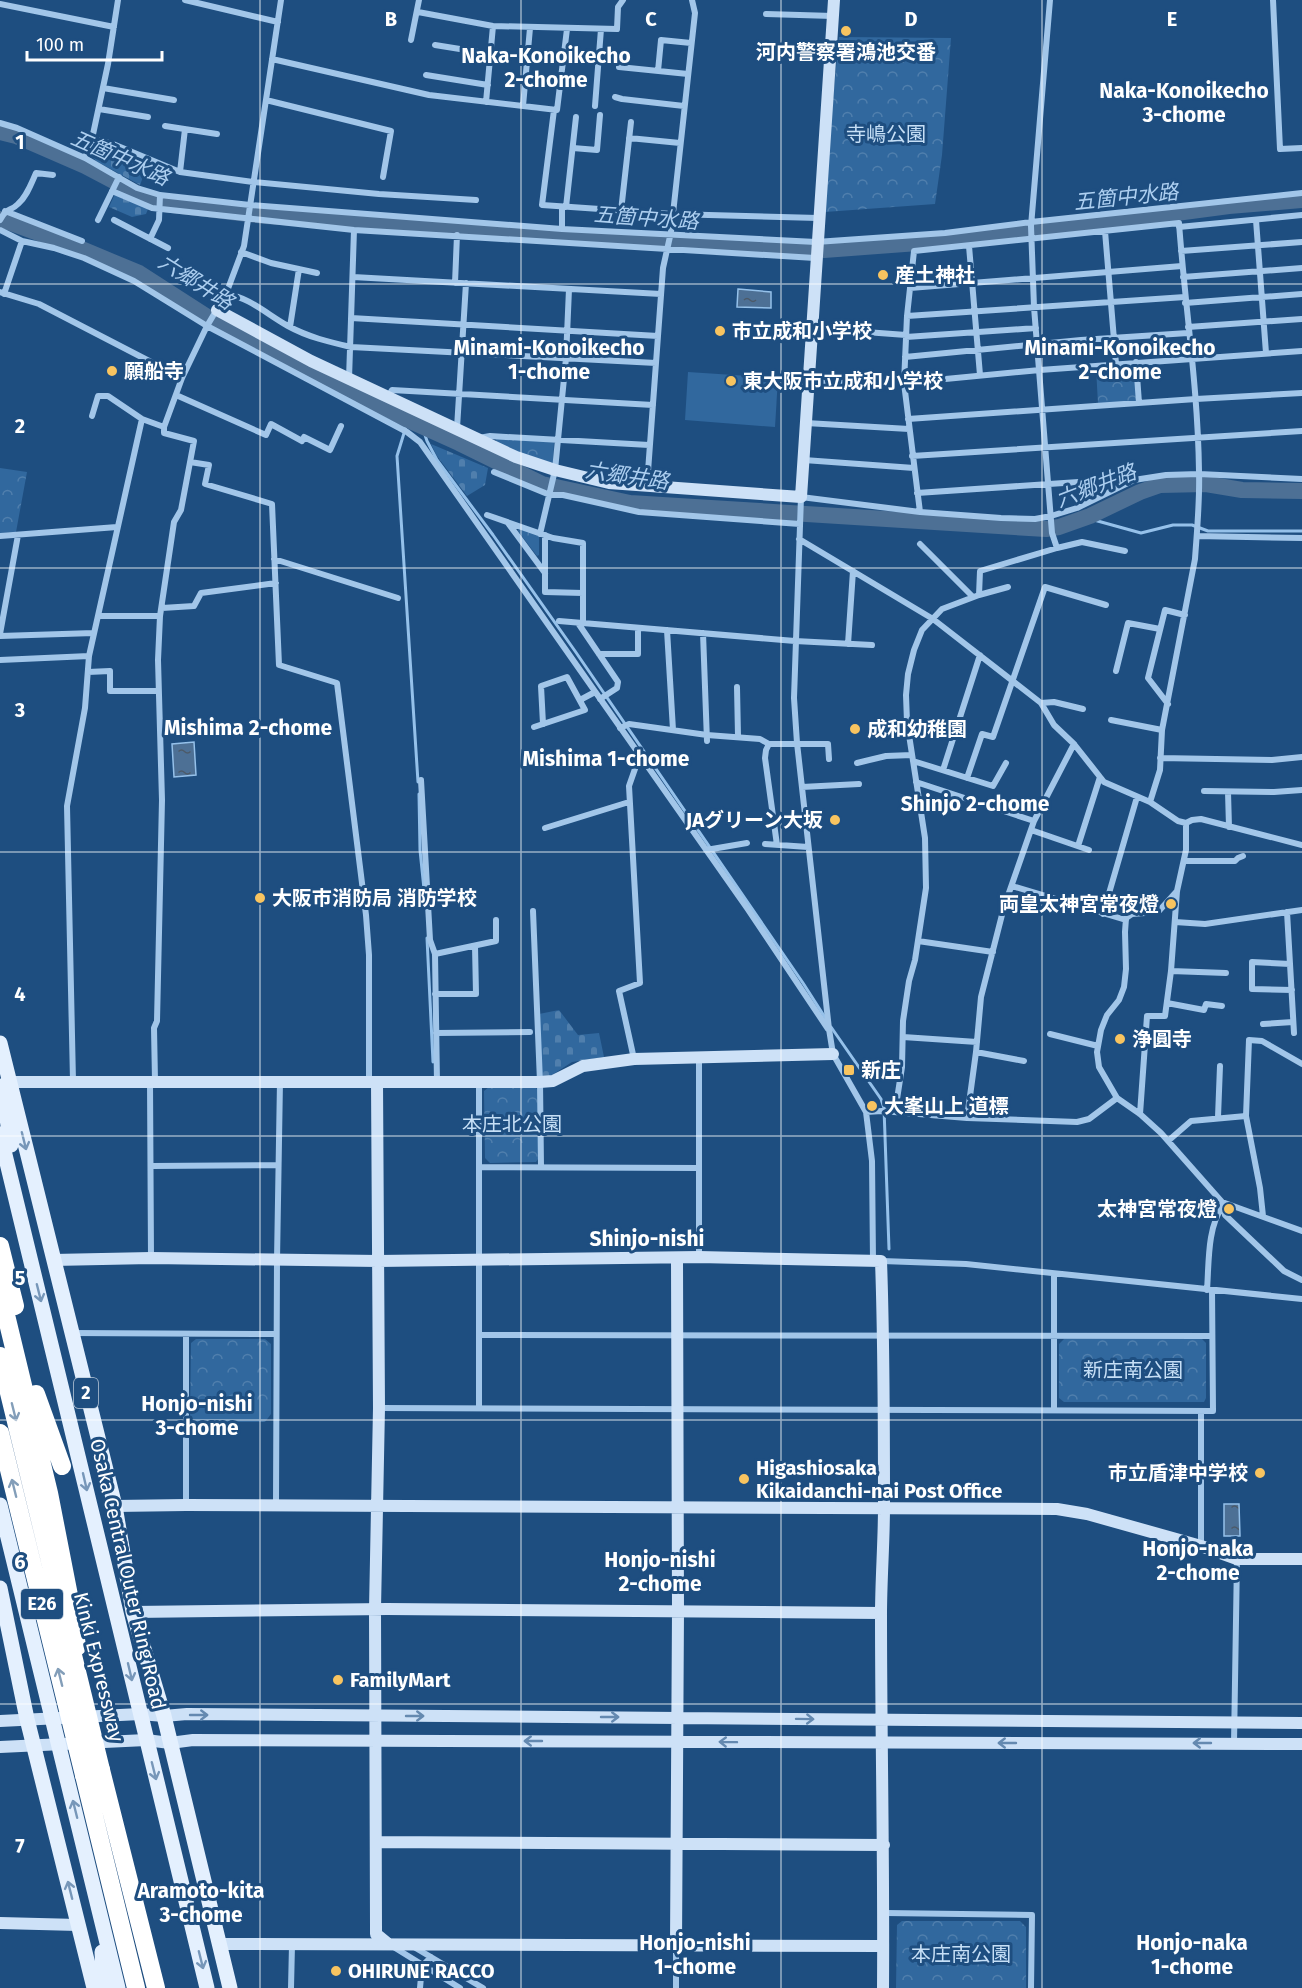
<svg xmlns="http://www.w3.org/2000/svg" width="1302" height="1988" font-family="'Fira Sans','Noto Sans JP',sans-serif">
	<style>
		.grass { fill: #31689e }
		.cemetery { fill: url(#cemetery-stones) }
		.park { fill: url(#park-crowns) }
		.water { fill: url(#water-ripples); stroke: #95c1ea; stroke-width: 1.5 }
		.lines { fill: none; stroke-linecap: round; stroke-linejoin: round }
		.stream { stroke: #95c1ea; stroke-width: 3 }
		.river { stroke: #4d7095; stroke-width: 16 }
		.street { stroke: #a2c6e9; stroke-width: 6 }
		.secondary { stroke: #cde1f7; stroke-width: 12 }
		.primary { stroke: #e4f0fe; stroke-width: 15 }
		.highway { stroke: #fff; stroke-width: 18 }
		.highway-bridge { stroke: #fff; stroke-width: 18 }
		.oneway { stroke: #7797b9 }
		.oneway2 { stroke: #839eb9 }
		.oneway3 { stroke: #6489b0 }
		.grid { fill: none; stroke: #fff; stroke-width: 1.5; stroke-opacity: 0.55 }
		.poi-dot { fill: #f8c460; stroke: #1e4e80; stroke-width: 2 }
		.labels { text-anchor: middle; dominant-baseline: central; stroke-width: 6; stroke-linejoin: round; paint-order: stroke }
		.shield { fill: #1e4e80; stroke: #bccad9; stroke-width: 1.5 }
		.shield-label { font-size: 18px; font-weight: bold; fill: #fff }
		.poi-label { font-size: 20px; font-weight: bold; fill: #fff; stroke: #1e4e80; text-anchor: start }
		.park-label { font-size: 20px; fill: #c6dff6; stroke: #1e4e80 }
		.street-label { font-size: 20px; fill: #fff; stroke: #1e4e80 }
		.neighbourhood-label { font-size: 21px; font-weight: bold; fill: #fff; stroke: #1e4e80 }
		.water-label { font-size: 21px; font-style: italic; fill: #adcff0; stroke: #1e4e80 }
		.grid-label { font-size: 20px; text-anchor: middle; font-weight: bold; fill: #fff; stroke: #1e4e80; stroke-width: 6; stroke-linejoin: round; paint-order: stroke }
	</style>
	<defs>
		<pattern id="cemetery-stones" width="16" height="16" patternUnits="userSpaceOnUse" patternTransform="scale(1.5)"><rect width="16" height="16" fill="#31689e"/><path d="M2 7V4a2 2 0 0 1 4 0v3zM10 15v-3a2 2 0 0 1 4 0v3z" fill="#507fad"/></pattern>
		<pattern id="park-crowns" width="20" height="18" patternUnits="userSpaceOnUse" patternTransform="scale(1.5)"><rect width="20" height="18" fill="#31689e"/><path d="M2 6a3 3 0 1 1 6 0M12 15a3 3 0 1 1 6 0" fill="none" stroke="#507fad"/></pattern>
		<pattern id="water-ripples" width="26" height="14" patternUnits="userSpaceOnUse" patternTransform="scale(1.5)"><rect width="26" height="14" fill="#4d7095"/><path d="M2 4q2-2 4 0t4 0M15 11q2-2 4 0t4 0" fill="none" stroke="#4c5a69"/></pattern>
	</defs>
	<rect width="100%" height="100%" fill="#1e4e80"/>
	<path class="grass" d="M688,372L778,378L775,427L685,420Z"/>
	<path class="cemetery" d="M95,143L149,161L140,185L96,161L90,154Z
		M115,194L148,209L146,214L132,217L109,207Z
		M431,444L488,468L485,485L467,496L437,456Z
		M559,1010L578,1035L599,1033L604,1057L572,1062L549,1077H542L539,1014Z"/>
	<path class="park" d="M839,37L951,38L942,155L935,204L825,212L830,130Z
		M1114,366L1115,380L1136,379L1137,402L1098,404L1096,367Z
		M496,438L554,441L553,463L535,459L496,443Z
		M0,468L27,472L16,532L0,533Z
		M519,527L539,534V555L537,556L518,531Z
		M534,1086L538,1090L540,1156L536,1162L490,1163L485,1158L484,1091L489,1087Z
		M196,1339H265L271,1344V1414L265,1422H196L190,1416L191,1343Z
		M1064,1339H1202L1206,1343V1398L1204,1402H1064L1059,1398V1344Z
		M902,1921H1020L1026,1927V1988H896L897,1925Z"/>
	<path class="water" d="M738,289L771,292V308L737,307Z
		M194,742L196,775L174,777L172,744Z
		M1224,1504H1239L1240,1536H1224Z"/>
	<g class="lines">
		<path class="stream" d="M408,420L397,456L418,782
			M422,426L427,441L437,460L493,535L575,651L803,983L826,1019
			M1090,516L1094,520L1141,533L1173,525H1192L1208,531H1302
			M419,794L420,850L424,889
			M427,938L433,1062
			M831,1027L881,1099L884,1108L889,1249"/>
		<path class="river" d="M0,132L16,136L85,166L142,196L164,204L266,216L746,247L824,250L918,243L1040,231L1229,206L1302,200
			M0,219L79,248L139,273L212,320L408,420L459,443L542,484L630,503L1046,529L1059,527L1090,516L1140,492L1160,485L1206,484L1242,490L1302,491"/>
		<path class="street" d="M118,0L108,64L92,139L113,144L180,172L253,182L379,194L476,200
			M185,0L278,22
			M1273,0L1280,149L1302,148
			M0,4L114,27
			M418,12L493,26L617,29L618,7L623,0
			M766,14L833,16
			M411,40L419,0
			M435,45L491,54
			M272,59L429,95L557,110L567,29
			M619,67L688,74
			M658,71L661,40L691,43
			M426,75L488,85
			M103,88L174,100
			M615,97L622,99L684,106
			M266,100L391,131L383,177
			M486,102L493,26
			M523,106L530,28
			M595,106L601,29
			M99,109L148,117
			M554,110L542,205L672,214L818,218
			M0,123L17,128L85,158L137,188L160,195L250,205L562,229L816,242L945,233L1031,222L1302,193
			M165,126L217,134
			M629,138L680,143
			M573,148L597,150L600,115
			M85,158L92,139
			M180,172L185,129
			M112,191L152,208L354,230L815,258
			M566,207L576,117
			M5,211L82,241
			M621,211L631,122
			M0,220C7,207 10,212 18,204C27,196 31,184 36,173L53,175
			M98,220L119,177
			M114,220L168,248
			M1256,220L1266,353
			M1179,227L1302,215
			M562,229V207
			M0,230L22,241L54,248L84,258L134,281L207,326L407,432L420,442L747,908L828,1029
			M1105,231L1116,364
			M150,239L159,220L160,195
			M969,246L980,375
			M1181,251L1302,242
			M241,252L271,263L317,273
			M353,277L661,294
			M1183,277L1302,268
			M455,283L457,235
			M910,288L1182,266
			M0,292L39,304L182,378
			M4,294L22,241
			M226,294C249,297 268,315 288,326C308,337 329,342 351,347L656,363
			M1185,303L1302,294
			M907,316L1185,297
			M351,318L658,336
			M290,327L299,269
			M1188,327L1302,319
			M812,328L906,335
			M906,337L1036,328
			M905,357L1081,340L1188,333
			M1136,362L1139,403
			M349,379L354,230
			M809,381L904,383L1040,370L1302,351
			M176,395L266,435L271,424L302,441L304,437L330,450L341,426
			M388,397L392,390L653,405
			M92,416L98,396H108L142,419
			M908,419L1196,399L1302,393
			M806,423L909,429
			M457,428L466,283
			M479,438L490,436L649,445
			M912,456L1302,431
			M804,460L914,468
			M190,462L209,465L205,484L272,504L279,665L337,683L366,915L369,955V1082
			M494,472L550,495H563L639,512L800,524
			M647,485L663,268L671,232L695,13L692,0
			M917,493L1108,480H1132
			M920,512L904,383L907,316L914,251L1179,223C1185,306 1198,388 1199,471C1200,500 1197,530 1195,559L1162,730L1160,770L1150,802
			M487,515L553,538L583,543V623
			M508,523L545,573
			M540,534L555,470L566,358L569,289
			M545,535V592L583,593
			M0,536L117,527
			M1197,536L1302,538
			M799,539L933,619L1041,703L1054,725L1074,744L1104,782L1150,802L1178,821L1186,823L1192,820L1201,819L1302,845
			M920,544L973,597
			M1057,548L1082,542L1125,551
			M274,559L398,598
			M979,595L1008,587
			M162,608L194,606L201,593L276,583
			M98,616H160
			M559,621L795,641L872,645
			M578,623L618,682L617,688L600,699
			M667,630L673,730
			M703,633L707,741
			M0,634L18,535
			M0,636L94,633
			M848,644L853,571
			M599,654H638V628
			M0,660L89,656
			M1116,671L1128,623L1160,629
			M88,672L110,671V691H158
			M737,687L738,736
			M580,700L595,692
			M1041,703L1054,702L1083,709
			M1168,704L1148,678L1165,610L1185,615
			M1111,720L1162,730
			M534,727L585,710L567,677L541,686L543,724
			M620,728L629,724L707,735L760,739L769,744H828L829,759
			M769,744L766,750L765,758L777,845
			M1160,758L1272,760L1302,757
			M913,761L993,786L1006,763
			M857,763L886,756L912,755
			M943,770L980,655
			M967,778L982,734L993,737L1045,587L1106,605
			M421,780L430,940L435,954L437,1082
			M916,782L1034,821
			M802,787L859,784
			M1204,791L1274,792L1302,790
			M1228,792L1229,827
			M545,828L629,802
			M1031,830L1089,850
			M765,844L808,847
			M1078,846L1100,777
			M706,850L747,843
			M1184,861H1235L1238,858L1243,856
			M1012,886L1126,920
			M1177,891L1158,912L1132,914L1126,918L1125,932L1126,969L1124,987L1119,1000L1107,1015L1101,1030L1097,1052L1099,1067L1117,1098L1140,1114L1161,1133L1222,1202L1225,1215L1284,1271L1302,1280
			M533,911L540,1082L541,1167
			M1287,912L1294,1033
			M1103,914L1137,797
			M1175,922L1205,924L1302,910
			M918,941L993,952
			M435,954L496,941V920
			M1290,964L1252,962V989L1292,990
			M1171,971L1226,973
			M435,994H476L475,946
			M1167,1003L1204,1010L1206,1004L1222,1006
			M1263,1024L1293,1022
			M436,1033L530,1032
			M1050,1034L1098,1046
			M903,1037L977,1042
			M976,1052L1024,1061
			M634,1059L619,991L640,983L629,786L636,766L644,762
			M73,1081L67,806L85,708L89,656L142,419L164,427L182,378L207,326L226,294L244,246L281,0
			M155,1081L154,1028L157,1021L162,800L158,660L160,616L174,522L181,510L194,441L164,433V427
			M150,1082L151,1258
			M479,1082V1408
			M866,1112L882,1111L967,1118L1077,1122L1089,1119L1117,1098
			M895,1112L902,1067L903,1021L909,981L915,960L926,888L925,838L907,722L906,695L908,674L914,650L922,630L942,609L979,595L980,571L1057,548L1052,533L1034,307L1031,226L1050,0
			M1140,1114L1147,1016H1165L1171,971L1177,891L1186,850V823
			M1218,1117L1220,1066
			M967,1118L976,1052L981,997L1004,907L1034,821L1074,744
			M1168,1141L1191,1121L1246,1116
			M152,1166L278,1165
			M479,1167L699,1168
			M1222,1202L1302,1231
			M1263,1216L1260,1188L1246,1116L1249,1040L1262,1041L1302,1064
			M699,1256V1057
			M873,1261L872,1161L866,1112L833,1054L829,1029L797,743L794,698L801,497L920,512L1001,518L1035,519L1051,516L1077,508L1134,480L1166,475L1199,474L1302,479
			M882,1261L966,1264L1302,1299
			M1207,1290C1209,1264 1207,1227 1223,1206
			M71,1333L276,1334
			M186,1334V1505
			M480,1335L1212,1336
			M380,1408L1213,1411L1212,1290
			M1054,1409V1274
			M1201,1411V1546
			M276,1505L277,1260L280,1081
			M1234,1743L1237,1559
			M885,1913L1032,1915L1031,1988
			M392,1946L460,1988
			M414,1947L483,1988
			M291,1988L292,1945
			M420,1988L422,1966L431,1957
			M676,1988V1944"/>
		<path class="secondary" d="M217,310L311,361L516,457L555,470L609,483L801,497L834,0
			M9,1082H540L553,1081L583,1066L634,1059L833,1054
			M377,1082L379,1408L375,1609L376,1926V1934L387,1943
			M53,1260L151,1258L378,1261L699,1257L881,1261C884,1343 884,1425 884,1506C884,1543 881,1579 881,1615C881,1740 884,1864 883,1988
			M115,1506L186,1505L1057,1509L1087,1514L1201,1546L1237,1559H1302
			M133,1612L387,1609L881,1613
			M0,1721L140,1714L164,1716L187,1714L1302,1723
			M0,1747L146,1740L170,1743L193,1740L1302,1744
			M376,1842L884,1845
			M0,1923L78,1925
			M220,1944L883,1946
			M676,1944L678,1611L677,1258"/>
		<path class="primary" d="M0,1043L115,1506L133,1612L164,1716L230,1988
			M2,1086L11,1145
			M0,1134L207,1988
			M0,1505L118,1988
			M0,1588L27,1719L94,1988
			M102,1952L104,1988"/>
		<path class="highway" d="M0,1246L15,1306
			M0,1290L49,1493L73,1616L77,1647
			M36,1394L62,1466
			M101,1770L156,1988
			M84,1775L136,1988"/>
		<path class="highway-bridge" d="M0,1356L101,1770
			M0,1433L84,1775"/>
	</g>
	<defs><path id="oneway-shaft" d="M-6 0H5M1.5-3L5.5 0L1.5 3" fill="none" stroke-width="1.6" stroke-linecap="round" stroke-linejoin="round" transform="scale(1.5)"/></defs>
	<g class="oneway">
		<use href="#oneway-shaft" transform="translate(24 1141) rotate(76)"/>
		<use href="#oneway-shaft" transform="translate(39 1293) rotate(76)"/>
		<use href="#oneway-shaft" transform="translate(85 1482) rotate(77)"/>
		<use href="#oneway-shaft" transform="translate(130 1672) rotate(77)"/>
		<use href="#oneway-shaft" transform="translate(154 1771) rotate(76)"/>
		<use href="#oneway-shaft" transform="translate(75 1809) rotate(-104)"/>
		<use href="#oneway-shaft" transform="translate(70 1890) rotate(-104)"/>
		<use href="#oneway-shaft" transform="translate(201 1960) rotate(76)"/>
	</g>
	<g class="oneway2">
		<use href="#oneway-shaft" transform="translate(14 1412) rotate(76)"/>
		<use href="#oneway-shaft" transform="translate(14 1488) rotate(-104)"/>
		<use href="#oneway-shaft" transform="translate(60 1677) rotate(-104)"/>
	</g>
	<g class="oneway3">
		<use href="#oneway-shaft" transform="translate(199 1715)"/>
		<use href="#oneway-shaft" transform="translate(415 1716)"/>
		<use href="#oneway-shaft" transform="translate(610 1717)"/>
		<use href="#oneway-shaft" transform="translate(805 1719) rotate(1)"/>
		<use href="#oneway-shaft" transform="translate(533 1741) rotate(-180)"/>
		<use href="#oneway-shaft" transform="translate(728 1742) rotate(-179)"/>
		<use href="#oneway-shaft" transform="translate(1007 1743) rotate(180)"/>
		<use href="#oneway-shaft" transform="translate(1202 1743) rotate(180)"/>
	</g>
	<path class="grid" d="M260,0V1988M521,0V1988M781,0V1988M1042,0V1988M0,284H1302M0,568H1302M0,852H1302M0,1136H1302M0,1420H1302M0,1704H1302"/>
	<g class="poi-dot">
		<circle cx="846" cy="31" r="6"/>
		<circle cx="883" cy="275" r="6"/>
		<circle cx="720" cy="331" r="6"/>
		<circle cx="112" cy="371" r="6"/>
		<circle cx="731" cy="381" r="6"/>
		<circle cx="855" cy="729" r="6"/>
		<circle cx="835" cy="820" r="6"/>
		<circle cx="260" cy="898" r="6"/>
		<circle cx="1171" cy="904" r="6"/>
		<circle cx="1120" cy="1039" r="6"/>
		<rect x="843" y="1064" width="12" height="12" rx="3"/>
		<circle cx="872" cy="1106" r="6"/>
		<circle cx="1229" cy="1209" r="6"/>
		<circle cx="1260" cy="1473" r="6"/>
		<circle cx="744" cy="1479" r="6"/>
		<circle cx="338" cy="1680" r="6"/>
		<circle cx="336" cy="1971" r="6"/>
	</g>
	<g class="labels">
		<g class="shield">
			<rect x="74" y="1378" width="24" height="30" rx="4.5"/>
			<rect x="21" y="1589" width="42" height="30" rx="4.5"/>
		</g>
		<g class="shield-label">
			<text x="86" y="1393">2</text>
			<text x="42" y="1604">E26</text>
		</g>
		<g class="poi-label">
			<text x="846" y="52" text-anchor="middle">河内警察署鴻池交番</text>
			<text x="895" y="275">産土神社</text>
			<text x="732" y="331">市立成和小学校</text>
			<text x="124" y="371">願船寺</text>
			<text x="743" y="381">東大阪市立成和小学校</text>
			<text x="867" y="729">成和幼稚園</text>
			<text x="823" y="820" text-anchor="end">JAグリーン大坂</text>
			<text x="272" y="898">大阪市消防局 消防学校</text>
			<text x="1159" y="904" text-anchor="end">両皇太神宮常夜燈</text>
			<text x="1132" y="1039">浄圓寺</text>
			<text x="861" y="1070">新庄</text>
			<text x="884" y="1106">大峯山上 道標</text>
			<text x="1217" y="1209" text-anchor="end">太神宮常夜燈</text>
			<text x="756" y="1468">Higashiosaka<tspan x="756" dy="23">Kikaidanchi-nai Post Office</tspan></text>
			<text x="1248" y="1473" text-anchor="end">市立盾津中学校</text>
			<text x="350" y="1680">FamilyMart</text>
			<text x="348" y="1971">OHIRUNE RACCO</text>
		</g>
		<g class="park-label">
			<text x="886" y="134">寺嶋公園</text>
			<text x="512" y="1124">本庄北公園</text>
			<text x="1133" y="1370">新庄南公園</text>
			<text x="961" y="1954">本庄南公園</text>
		</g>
		<g class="street-label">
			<text transform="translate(128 1574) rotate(77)">Osaka Central Outer Ring Road</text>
			<text transform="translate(99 1667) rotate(76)">Kinki Expressway</text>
		</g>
		<g class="neighbourhood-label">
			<text x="546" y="56">Naka-Konoikecho<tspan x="546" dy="24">2-chome</tspan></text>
			<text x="1184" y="91">Naka-Konoikecho<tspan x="1184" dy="24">3-chome</tspan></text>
			<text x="549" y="348">Minami-Konoikecho<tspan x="549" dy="24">1-chome</tspan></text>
			<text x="1120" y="348">Minami-Konoikecho<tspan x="1120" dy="24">2-chome</tspan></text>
			<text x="248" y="728">Mishima 2-chome</text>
			<text x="606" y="759">Mishima 1-chome</text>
			<text x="975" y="804">Shinjo 2-chome</text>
			<text x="647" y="1239">Shinjo-nishi</text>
			<text x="197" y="1404">Honjo-nishi<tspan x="197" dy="24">3-chome</tspan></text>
			<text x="1198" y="1549">Honjo-naka<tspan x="1198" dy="24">2-chome</tspan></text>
			<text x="660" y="1560">Honjo-nishi<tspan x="660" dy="24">2-chome</tspan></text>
			<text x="201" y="1891">Aramoto-kita<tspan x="201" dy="24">3-chome</tspan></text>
			<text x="695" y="1943">Honjo-nishi<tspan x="695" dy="24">1-chome</tspan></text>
			<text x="1192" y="1943">Honjo-naka<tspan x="1192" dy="24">1-chome</tspan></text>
		</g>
		<g class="water-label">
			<text transform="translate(120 158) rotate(24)">五箇中水路</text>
			<text transform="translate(1126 197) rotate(-6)">五箇中水路</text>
			<text transform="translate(646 218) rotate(4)">五箇中水路</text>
			<text transform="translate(196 282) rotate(32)">六郷井路</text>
			<text transform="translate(627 476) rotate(8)">六郷井路</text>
			<text transform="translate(1096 486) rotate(-21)">六郷井路</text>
		</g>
	</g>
	<g class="grid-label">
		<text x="391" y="26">B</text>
		<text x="651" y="26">C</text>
		<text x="911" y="26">D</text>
		<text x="1172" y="26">E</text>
		<text x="20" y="149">1</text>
		<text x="20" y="433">2</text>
		<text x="20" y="717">3</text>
		<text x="20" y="1001">4</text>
		<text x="20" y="1285">5</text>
		<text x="20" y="1569">6</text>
		<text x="20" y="1853">7</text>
	</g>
	<path d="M27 51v9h135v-9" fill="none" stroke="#ffffff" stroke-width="3"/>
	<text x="36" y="51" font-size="18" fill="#ffffff" stroke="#1e4e80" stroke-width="4.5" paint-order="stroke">100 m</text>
</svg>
